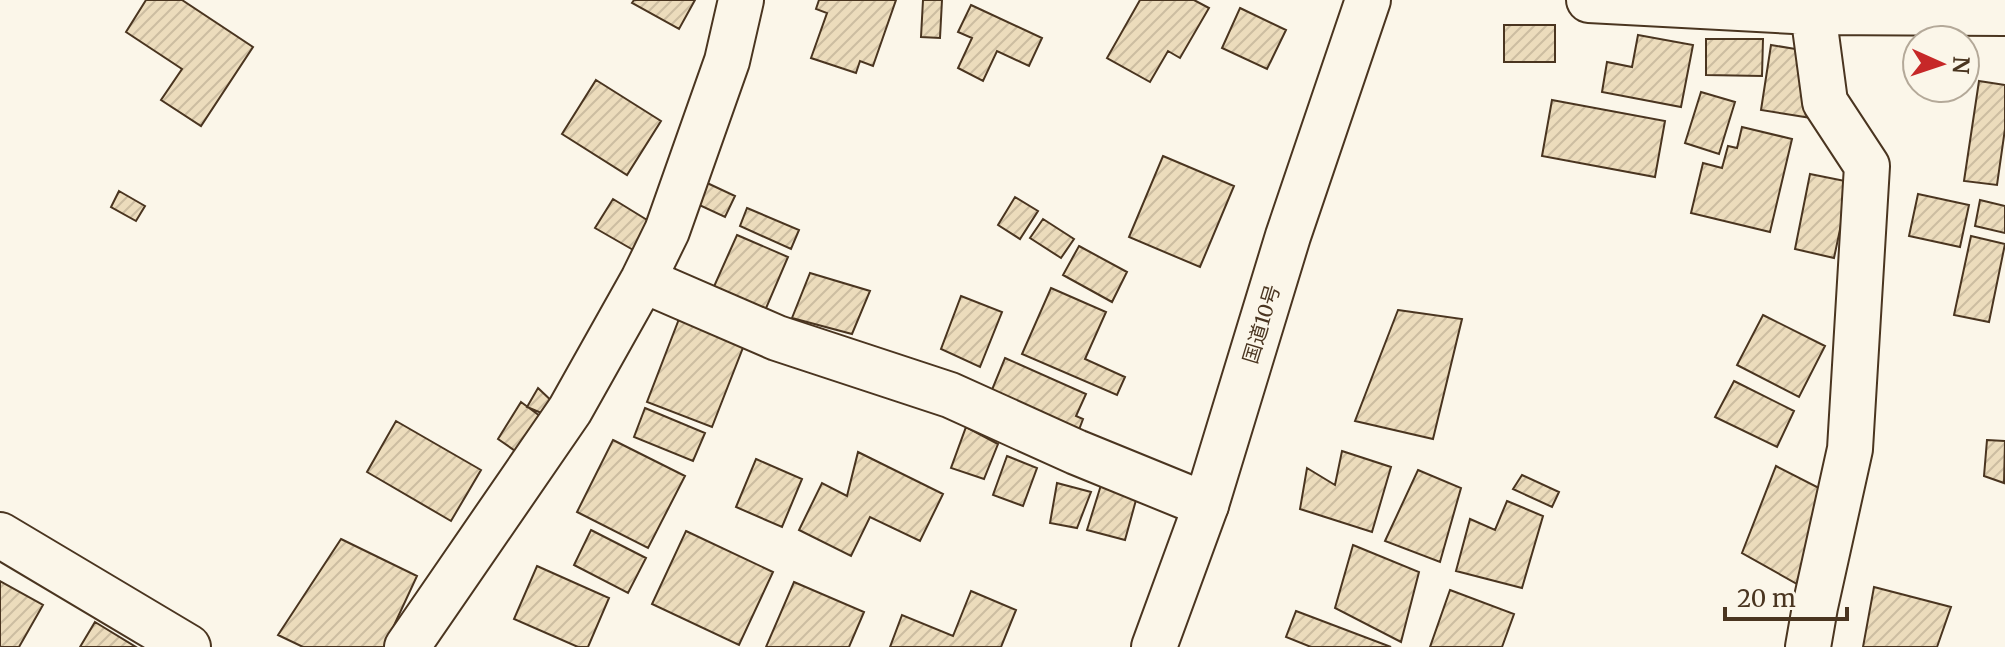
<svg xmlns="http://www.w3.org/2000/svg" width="2005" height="647" font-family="Merriweather,'Noto Sans JP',serif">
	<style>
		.building { fill: url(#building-hatch); stroke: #4a3520; stroke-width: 2 }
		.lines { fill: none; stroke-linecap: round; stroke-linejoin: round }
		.minor-casing { stroke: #4a3520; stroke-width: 48 }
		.highway-casing { stroke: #4a3520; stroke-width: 48 }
		.minor { stroke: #fbf6e9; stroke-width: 44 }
		.highway { stroke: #fbf6e9; stroke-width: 44 }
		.labels { text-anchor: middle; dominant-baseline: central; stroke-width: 6; stroke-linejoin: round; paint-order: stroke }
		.street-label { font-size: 20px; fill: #4a3520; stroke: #fbf6e9 }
	</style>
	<defs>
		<pattern id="building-hatch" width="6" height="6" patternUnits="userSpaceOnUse" patternTransform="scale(2)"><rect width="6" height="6" fill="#ecdcbc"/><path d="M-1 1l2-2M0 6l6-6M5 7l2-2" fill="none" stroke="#ccbda1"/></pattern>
	</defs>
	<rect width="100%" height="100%" fill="#fbf6e9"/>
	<path class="building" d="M146,0H182L253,47L201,126L161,100L182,69L126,32Z
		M634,0H695L679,29L632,3Z
		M819,0H896L873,66L860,61L856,73L811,58L827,13L816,9Z
		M923,0H942L940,38L921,37Z
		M1140,0H1194L1209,8L1180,58L1168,51L1150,82L1107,58Z
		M971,5L1042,38L1029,66L997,51L983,81L958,68L972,38L958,32Z
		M1240,8L1286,30L1267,69L1222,48Z
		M1504,25H1555V62H1504Z
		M1638,35L1693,45L1681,107L1602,92L1607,62L1632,67Z
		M1706,39H1763L1762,76L1706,75Z
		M1771,45L1802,50L1811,118L1761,110Z
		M596,80L661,121L627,175L562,134Z
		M1979,81L2005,85V129L1997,185L1964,181Z
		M1701,92L1735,102L1719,154L1685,143Z
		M1552,100L1665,121L1655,177L1542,156Z
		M1742,127L1792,139L1770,232L1691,213L1703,163L1722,168L1728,146L1737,148Z
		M1163,156L1234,186L1200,267L1129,237Z
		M1810,174L1850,182L1834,258L1795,249Z
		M705,182L735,196L725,217L695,203Z
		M119,191L145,206L136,221L111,207Z
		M1918,194L1969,205L1960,247L1909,236Z
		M1015,197L1038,211L1020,239L998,225Z
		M613,199L652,223L635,251L595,228Z
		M1980,200L2005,206V233L1975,226Z
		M747,208L799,230L791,249L740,226Z
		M1043,219L1074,239L1061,258L1030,238Z
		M737,235L788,257L764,313L712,291Z
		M1971,236L2005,244L1989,322L1954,315Z
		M1079,246L1127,272L1112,302L1063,275Z
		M810,273L870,291L852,334L792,318Z
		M1051,288L1106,312L1085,359L1125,377L1117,395L1022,354Z
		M961,296L1002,312L980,367L941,349Z
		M1398,310L1462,319L1433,439L1355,421Z
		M1763,315L1825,346L1799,397L1737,365Z
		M679,319L744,345L712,427L647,402Z
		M1005,358L1086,394L1076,416L1083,419L1077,435L989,397Z
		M1734,381L1794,411L1777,447L1715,417Z
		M538,388L558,407L551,417L527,407Z
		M521,402L548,422L524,457L498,439Z
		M645,408L705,433L693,461L634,437Z
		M396,421L481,470L451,521L367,472Z
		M966,427L998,444L984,479L951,468Z
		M613,440L685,476L648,548L577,512Z
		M1987,440L2005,441L2004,483L1984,476Z
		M1342,451L1391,467L1372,532L1300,509L1307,468L1335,485Z
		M858,452L943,494L920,541L870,517L851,556L799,530L822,483L847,496Z
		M1007,456L1037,468L1023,506L993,495Z
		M756,459L802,479L782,527L736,507Z
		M1776,466L1821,489L1797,584L1742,553Z
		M1418,470L1461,488L1440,562L1385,541Z
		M1522,475L1559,492L1552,507L1513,489Z
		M1057,483L1091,492L1077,528L1050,523Z
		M1101,485L1136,500L1125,540L1087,530Z
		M1507,501L1543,516L1522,588L1456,571L1470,519L1495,530Z
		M591,530L646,558L628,593L574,565Z
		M686,531L773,572L739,645L652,604Z
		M341,539L417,576L384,647H303L278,635Z
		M1353,545L1419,572L1401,642L1335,608Z
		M537,566L609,598L588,647H578L514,619Z
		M0,581L43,605L19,647H0Z
		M794,582L864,612L849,647H766Z
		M1874,587L1951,607L1937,647H1863Z
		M1450,590L1514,614L1502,647H1430Z
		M971,591L1016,610L1001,647H890L902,615L953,636Z
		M1296,611L1391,647H1311L1286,637Z
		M95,622L136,647H80Z"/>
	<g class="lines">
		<defs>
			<path id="minor" d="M1589,0L1813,12L2005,13
				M643,280L777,338L950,395L1076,452L1206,505
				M0,535L188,647
				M407,647L570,410L643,280L667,231L727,61L741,0
				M1808,647L1815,607L1850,449L1867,166L1825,102L1813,12L1814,0"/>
			<path id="highway" d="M1154,647L1206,505L1288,236L1368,0"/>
		</defs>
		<use href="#minor" class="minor-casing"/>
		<use href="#highway" class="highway-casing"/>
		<use href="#minor" class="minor"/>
		<use href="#highway" class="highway"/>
	</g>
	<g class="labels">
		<g class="street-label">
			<text transform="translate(1261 324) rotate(-73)">国道10号</text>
		</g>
	</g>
	<g transform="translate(1941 64) rotate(93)"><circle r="38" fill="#fbf6e9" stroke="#b4a999" stroke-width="2"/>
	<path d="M0-6L14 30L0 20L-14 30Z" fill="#c62828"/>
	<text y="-12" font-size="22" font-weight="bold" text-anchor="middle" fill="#4a3520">N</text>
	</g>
	<path d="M1725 607v12h122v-12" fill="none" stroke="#4a3520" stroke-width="4"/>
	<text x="1737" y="607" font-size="24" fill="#4a3520" stroke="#fbf6e9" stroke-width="6" paint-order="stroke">20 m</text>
</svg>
